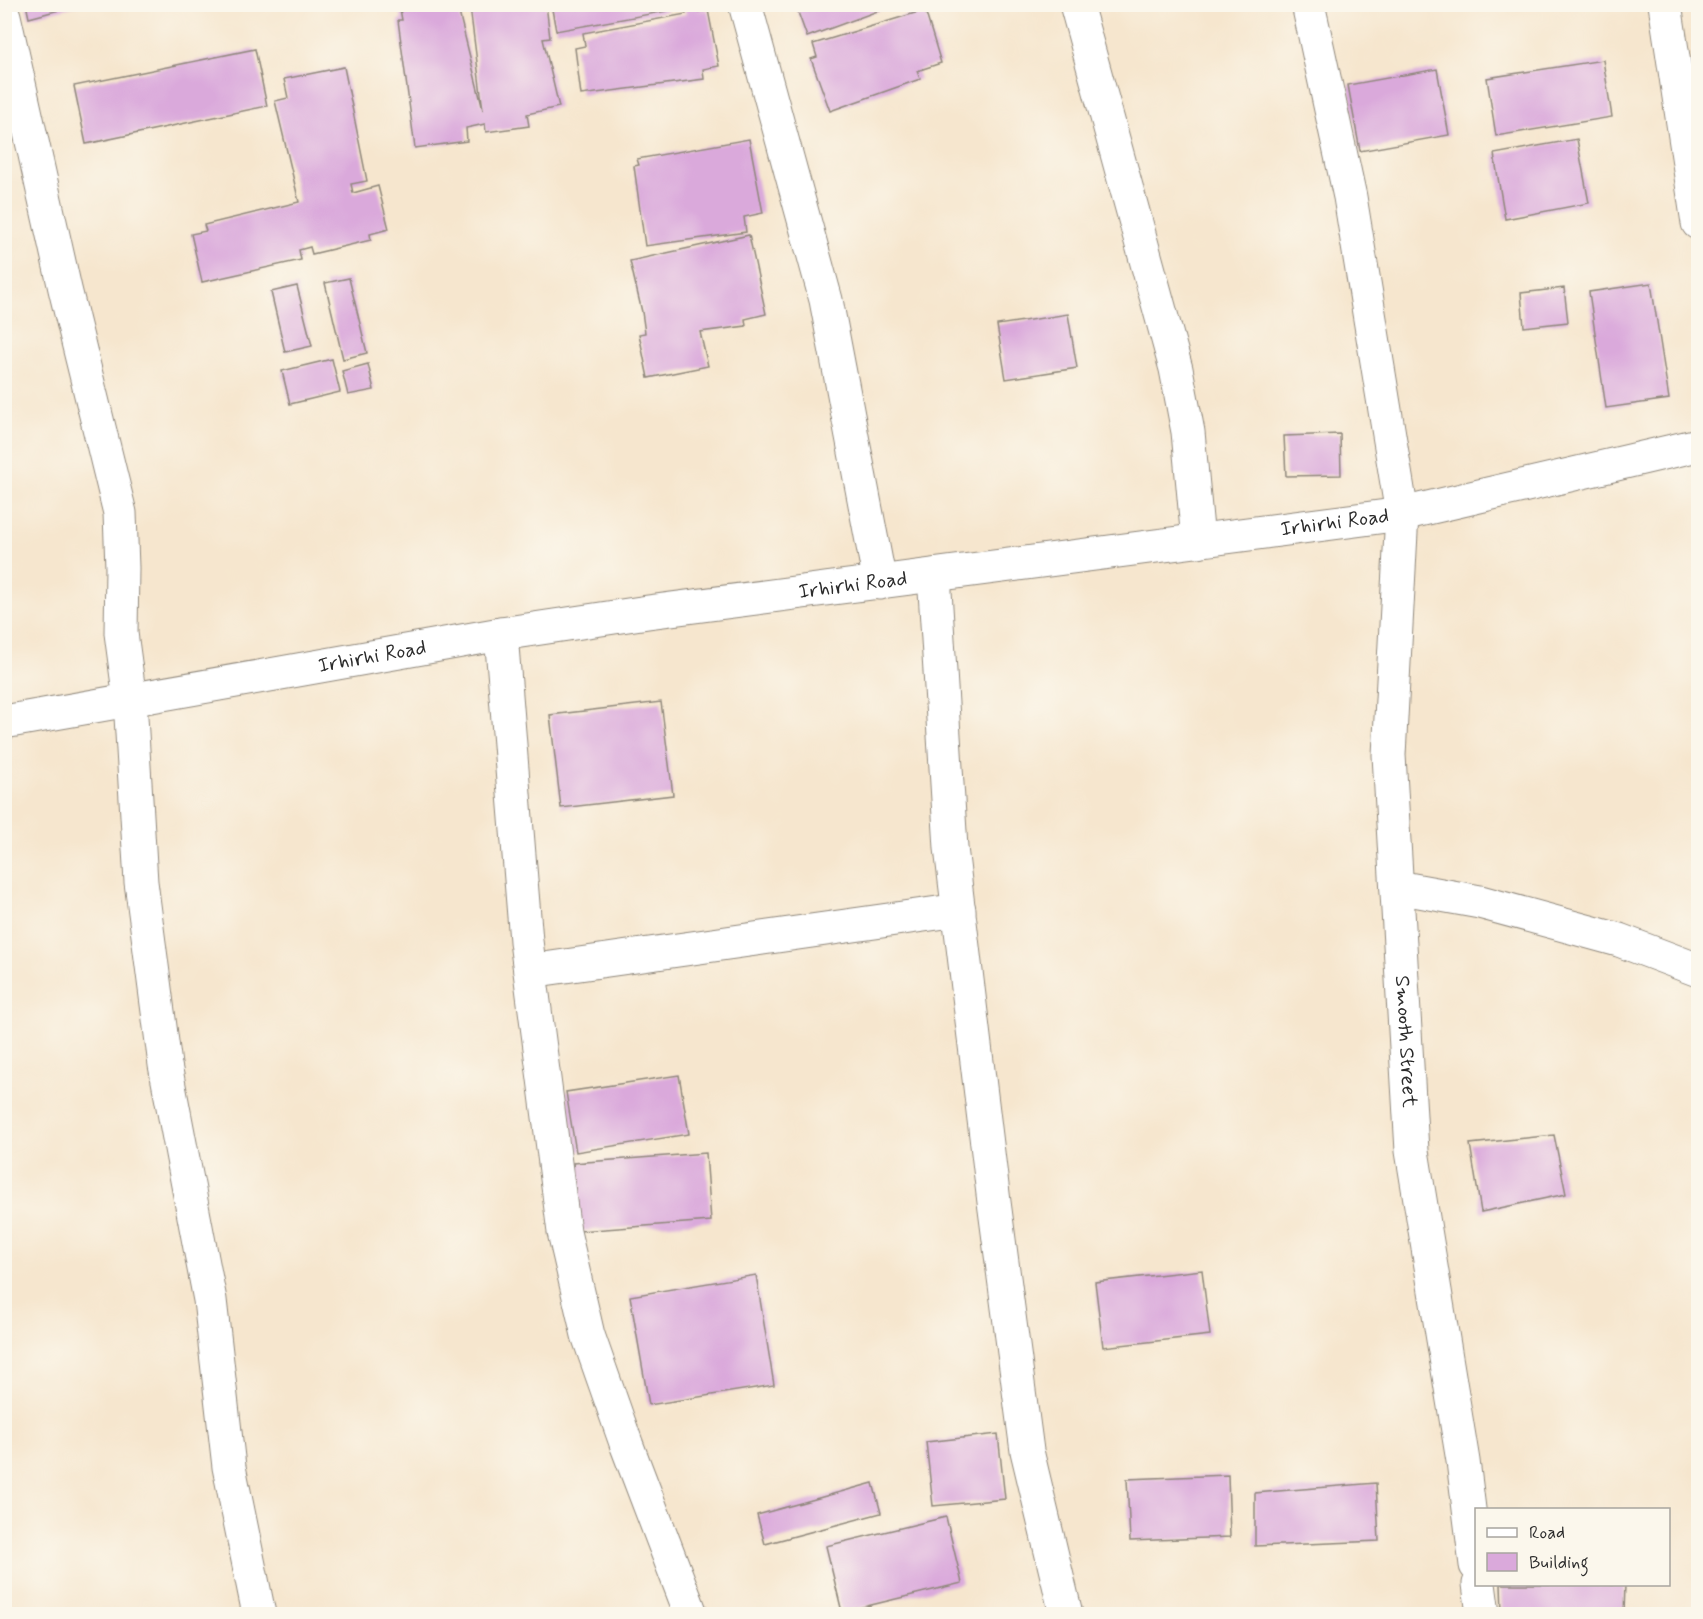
<svg xmlns="http://www.w3.org/2000/svg" width="1703" height="1619" font-family="Mynerve,sans-serif">
	<style>
		.building { fill: #daa9db }
		.lines { fill: none; stroke-linecap: round; stroke-linejoin: round }
		.minor-casing { stroke: #90887c; stroke-width: 35 }
		.minor { stroke: #fff; stroke-width: 33 }
		.labels { text-anchor: middle; dominant-baseline: central; stroke-width: 4.5; stroke-linejoin: round; paint-order: stroke }
		.street-label { font-size: 21px; fill: #2b2b2b; stroke: #fbf7ec }
	</style>
	<rect width="100%" height="100%" fill="#fbf7ec"/>
	<filter id="ink" filterUnits="userSpaceOnUse"><feTurbulence type="fractalNoise" baseFrequency=".0167" numOctaves="2"/><feDisplacementMap in="SourceGraphic" scale="12" xChannelSelector="R" yChannelSelector="G"/><feConvolveMatrix kernelMatrix="1 2 1 2 8 2 1 2 1" color-interpolation-filters="sRGB"/></filter>
	<filter id="wash" filterUnits="userSpaceOnUse"><feTurbulence type="fractalNoise" baseFrequency=".008" numOctaves="4" result="noise"/><feDisplacementMap in="SourceGraphic" scale="24" xChannelSelector="R" yChannelSelector="G"/><feGaussianBlur stdDeviation="1.35" result="paint"/><feColorMatrix in="noise" values="0 0 0 0 0 0 0 0 0 0 0 0 0 0 0 0 0 1.4 0 .05"/><feComposite in="paint" operator="in"/></filter>
	<g filter="url(#wash)">
		<rect width="100%" height="100%" fill="#f6e6ce"/>
		<g id="blocks">
			<path class="building" d="M26,4H78V5L29,18Z
				M418,4H457L483,110L470,7H473L472,4H546L550,38L543,39L559,107L527,114L529,126L486,132L485,124L466,128L467,141L415,148L398,20H402L400,9Z
				M551,4H666L667,11L556,31Z
				M795,4H894V5L807,37Z
				M683,5H706L707,9L696,12L708,10L719,66L703,69L704,79L581,95L575,48L585,46L583,33L686,14Z
				M925,10L941,63L917,71L920,79L830,111L811,59L817,57L813,44Z
				M255,49L267,106L86,144L74,86Z
				M1603,60L1612,117L1496,136L1487,78Z
				M344,67L367,181L351,184L353,193L378,186L389,229L370,234L371,240L312,254L310,247L299,250L301,260L202,282L191,234L206,231L204,225L299,202L275,101L288,98L284,79Z
				M1437,69L1449,135L1360,151L1348,85Z
				M749,139L763,213L744,217L746,232L645,246L634,166L639,165L637,159Z
				M1577,139L1589,203L1505,219L1494,154Z
				M749,235L766,314L745,319L746,326L700,332L708,366L648,378L639,334L645,333L642,312L630,261Z
				M349,278L367,353L343,359L325,283Z
				M1651,283L1669,399L1606,408L1589,292Z
				M297,286L312,346L285,352L271,292Z
				M1564,288L1568,322L1524,327L1521,293Z
				M1068,314L1077,368L1006,379L997,325Z
				M332,359L340,392L290,404L282,371Z
				M368,364L374,390L348,395L342,371Z
				M1340,434L1341,475L1286,476L1284,436Z
				M661,702L673,795L561,808L550,715Z
				M679,1075L689,1134L576,1152L566,1092Z
				M1554,1135L1566,1194L1481,1212L1470,1144Z
				M706,1153L711,1221L579,1231L573,1163Z
				M1202,1270L1210,1335L1103,1347L1095,1282Z
				M756,1275L774,1385L649,1405L630,1296Z
				M998,1434L1005,1499L933,1506L926,1442Z
				M1228,1475L1230,1537L1130,1541L1127,1479Z
				M873,1483L881,1513L765,1544L757,1515Z
				M1376,1483L1379,1541L1255,1546V1493Z
				M946,1517L962,1583L842,1612L826,1546Z
				M1501,1584H1625L1624,1614H1502Z"/>
		</g>
	</g>
	<g filter="url(#ink)">
		<use href="#blocks" fill-opacity="0" stroke="#90887c" stroke-width="1.5"/>
		<g class="lines">
			<defs>
				<g id="minor">
					<path d="M745,4L826,300L880,583"/>
					<path d="M1076,4L1176,369L1188,432L1198,541"/>
					<path id="s1" d="M1308,4L1350,197L1402,514L1389,755L1412,1151L1463,1461L1476,1565"/>
					<path d="M1665,4L1698,223"/>
					<path d="M4,16L65,289L120,513L122,568L121,633L130,700L141,882L165,1065L210,1300L229,1467L259,1614"/>
					<path d="M934,575L951,848L994,1202L1027,1451L1066,1614"/>
					<path d="M501,634L526,941L564,1232L588,1335L627,1446L691,1614"/>
					<path id="s2" d="M4,722L501,634L648,612L1402,514L1698,445"/>
					<path d="M1397,887L1480,902L1619,940L1698,970"/>
					<path d="M530,971L959,910"/>
					<path d="M1479,1584L1483,1614"/>
				</g>
			</defs>
			<use href="#minor" class="minor-casing"/>
			<use href="#minor" class="minor"/>
		</g>
	</g>
	<g class="labels">
		<g class="street-label">
			<text stroke="none"><textPath href="#s2" startOffset="1346">Irhirhi Road</textPath></text>
			<text stroke="none"><textPath href="#s2" startOffset="860">Irhirhi Road</textPath></text>
			<text stroke="none"><textPath href="#s2" startOffset="374">Irhirhi Road</textPath></text>
			<text stroke="none"><textPath href="#s1" startOffset="1047">Smooth Street</textPath></text>
		</g>
	</g>
	<rect width="1703" height="1619" fill="none" stroke="#fbf7ec" stroke-width="24"/>
	<rect x="1475" y="1508" width="195" height="78" fill="#fbf7ec" stroke="#a8a59f" stroke-width="1.5"/>
	<rect x="1487" y="1528" width="30" height="9" fill="#ffffff" stroke="#a8a59f" stroke-width="1.5"/>
	<text x="1529" y="1538" font-size="18" fill="#2b2b2b">Road</text>
	<rect x="1487" y="1553" width="30" height="18" fill="#daa9db" stroke="#a8a59f" stroke-width="1.5"/>
	<text x="1529" y="1568" font-size="18" fill="#2b2b2b">Building</text>
</svg>
